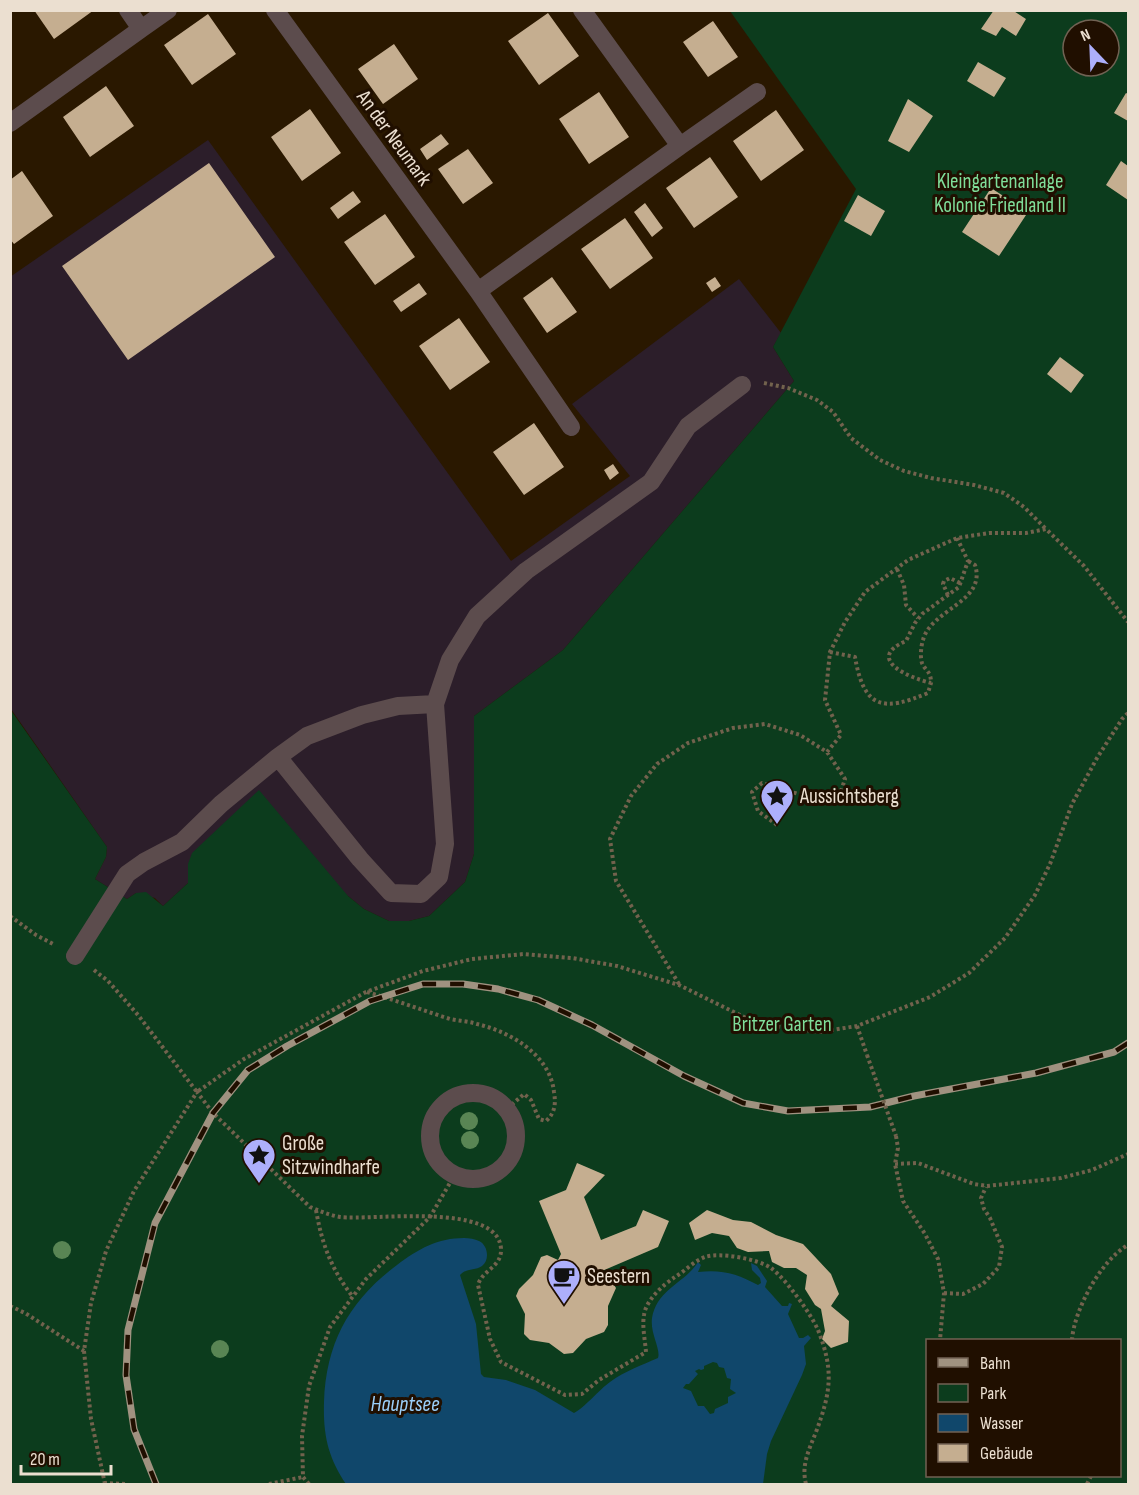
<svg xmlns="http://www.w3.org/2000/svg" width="1139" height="1495" font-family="'Sofia Sans Condensed',sans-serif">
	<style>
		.commercial { fill: #2c1e2a }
		.green { fill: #0c3c1d; fill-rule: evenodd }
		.water { fill: #10476b; fill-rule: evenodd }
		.building { fill: #c5ae90 }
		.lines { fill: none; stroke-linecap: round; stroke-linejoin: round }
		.path { stroke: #72624d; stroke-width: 4; stroke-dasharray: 3 3; stroke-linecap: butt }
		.service { stroke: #5c4c4d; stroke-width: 18 }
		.rail-casing { stroke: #a09280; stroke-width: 7 }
		.rail { stroke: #200f00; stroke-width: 4.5; stroke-dasharray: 14; stroke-linecap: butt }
		.path-bridge { stroke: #72624d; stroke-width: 4; stroke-dasharray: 3 3; stroke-linecap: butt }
		.tree { fill: #598554 }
		.labels { text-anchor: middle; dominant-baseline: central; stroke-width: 6; stroke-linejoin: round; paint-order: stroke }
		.street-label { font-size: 21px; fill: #ebdfd0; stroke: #200f00 }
		.park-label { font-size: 21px; fill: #7fde99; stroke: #200f00 }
		.poi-label { font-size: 21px; fill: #ebdfd0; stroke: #200f00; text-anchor: start }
		.water-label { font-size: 22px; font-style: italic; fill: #9bcff9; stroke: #200f00 }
	</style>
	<rect width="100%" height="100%" fill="#2a1800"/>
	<path class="commercial" d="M208,140L511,561L630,476L572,404L739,279L781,333L773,347L794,381L788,388L563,650L474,716V854L465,882L429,916L409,921H389L364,909L348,896L188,864V883L163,906L155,898L136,893L127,899L95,879L106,857L107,847L11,709L10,277Z"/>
	<path class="green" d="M730,11H1128V1484H11L10,709L107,847L106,857L95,879L127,899L136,893L146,892L163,906L188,883V864L192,853L259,790L348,896L364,909L389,921H409L429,916L465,882L474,854V716L563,650L794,381L773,347L856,189ZM1073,30H1109V66H1073ZM928,1340H1120V1476H928Z"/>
	<path class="water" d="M464,1238C469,1238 475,1239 479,1241C488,1245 490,1260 482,1266C475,1271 466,1268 460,1275L476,1324L481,1374L484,1377L506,1380L535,1390L574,1413C583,1409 600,1389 610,1382C625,1371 642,1365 658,1358C661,1349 650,1334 652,1318C657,1289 685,1283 698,1262L701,1265L698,1272C722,1269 738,1274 758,1285L761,1283L760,1278L752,1270L751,1263L757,1266L767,1281L765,1287L782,1306H788L789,1303L792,1304L788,1314L799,1338H803L808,1335L811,1338L804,1346L806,1364L802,1375L771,1441L767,1454L763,1484H346C328,1457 323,1435 324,1402C326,1342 350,1300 397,1265C418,1249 438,1238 464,1238ZM713,1362L717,1363L719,1367L724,1368L727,1378L731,1379L730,1389L736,1393L728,1397V1403L715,1409L714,1413L710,1414L704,1406H698L691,1391L683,1388L686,1384H689L698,1374L695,1371L699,1369L701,1370L704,1369V1366Z"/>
	<path class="building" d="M34,10H94L54,39Z
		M994,10H1012L1026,19L1016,36L1002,27L996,36L981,29Z
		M548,13L579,56L539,85L508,41Z
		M208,14L236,54L192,85L164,45Z
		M713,21L738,57L708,77L683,42Z
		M394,44L418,79L383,104L358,69Z
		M978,62L1006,78L994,97L967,81Z
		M106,86L134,126L90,157L63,117Z
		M599,92L629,137L589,164L559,119Z
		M1126,93L1128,94V121L1114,113Z
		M908,99L933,116L909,152L888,141Z
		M310,109L341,153L302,181L271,137Z
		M776,110L804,150L761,181L733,141Z
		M441,134L449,144L427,160L420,149Z
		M468,149L493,183L463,204L438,169Z
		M710,157L738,197L694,228L666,188Z
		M1121,161L1128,166V200L1106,185Z
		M209,163L275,257L128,360L62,266Z
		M22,171L53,216L14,244L10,239V180Z
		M991,188L1028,212L999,256L962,232Z
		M353,191L361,202L338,219L330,208Z
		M858,195L885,211L871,236L844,221Z
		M645,203L663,228L652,237L634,212Z
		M385,214L415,257L375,285L344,242Z
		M625,218L653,258L610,289L581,249Z
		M552,277L577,312L547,333L523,298Z
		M715,277L721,286L712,292L706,283Z
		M419,283L427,294L401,312L393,301Z
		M459,318L490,362L450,390L419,346Z
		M1060,357L1084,375L1071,393L1047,374Z
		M534,423L564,467L524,495L493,452Z
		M613,464L619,473L610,480L604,470Z
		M577,1163L605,1175L584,1197L601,1240L636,1226L643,1210L669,1221L658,1247L602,1271L599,1277L612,1282L616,1288L608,1306V1325L604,1332L586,1339L573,1353L564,1354L549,1343L530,1340L524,1334L525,1314L516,1296L519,1289L533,1275L541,1257L547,1255L558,1260L561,1254L539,1201L566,1190Z
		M707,1210L733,1220L751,1222L776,1235L803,1244L831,1274L839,1294L831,1306L849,1321L848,1342L831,1348L822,1339L825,1331L821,1309L815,1305L805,1289L807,1275L796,1268H784L772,1262L769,1251L748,1252L737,1248L729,1236L712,1233L695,1240L689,1223Z"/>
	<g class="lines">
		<path class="path" d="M764,383L788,388L817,400L833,412L851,438L880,460L904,471L931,478L974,485L1004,493L1024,507L1046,529
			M957,538L968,561L959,587L922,614L915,623L906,641C864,659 910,678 931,683C931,671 926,672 922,663C920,657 921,646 923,640C931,609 987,602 975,565L968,561
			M897,569L904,585L906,605L918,618
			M948,595L943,584L944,581L950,578L960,583
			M830,652L855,657C864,709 883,712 928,693L931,683
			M777,825L758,811L752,792L762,783L815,799L833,802L841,791L845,779L827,752
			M10,916L36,935L55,945
			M94,970L108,981L138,1015L197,1092L244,1059L366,992L423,971L472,959L524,954L572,958L617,966L679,985L748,1019L775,1026L820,1032L857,1026L930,997L969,973L1005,938L1035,895L1050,864L1072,804L1097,758L1122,719L1128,713
			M679,984L616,881L610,839L631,796L657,764L688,743L733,728L765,724L800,735L827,752L841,735L825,700L830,652L845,622L865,592L908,560L957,538L989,533H1026L1046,529L1084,566L1128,622
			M367,992C395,1000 422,1010 450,1019C459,1021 468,1021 477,1024C511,1032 550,1055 554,1092C556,1104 555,1113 546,1121L539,1119L531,1100L524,1094L507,1109
			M857,1026L867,1055
			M896,1136L898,1148L895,1164L903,1201L925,1234L938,1259L944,1293L940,1340
			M895,1164L918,1163L974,1184L987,1186L1061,1178L1092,1170L1128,1154
			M316,1210C322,1244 331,1269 353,1297
			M944,1293L963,1294L983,1284L999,1267L1002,1247L990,1218L984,1209L981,1198L986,1187
			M10,1306L25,1313L84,1351
			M1072,1340C1074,1310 1101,1260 1128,1245
			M104,1483L128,1484
			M105,1484L91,1419L84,1351L91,1303L106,1251L134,1191L197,1092L213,1113L310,1207C320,1211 329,1215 340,1217C371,1221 499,1201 501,1249C502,1267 482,1270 478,1285L490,1339L501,1362L565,1395L582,1394L599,1380L646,1352C645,1340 642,1326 644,1315C646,1300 663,1285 675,1277C685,1271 694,1261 705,1257C720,1252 758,1259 771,1268C786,1279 811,1314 818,1330C834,1370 831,1392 816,1432C809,1450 801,1465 806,1484
			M269,1484L303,1477
			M309,1484L303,1477L302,1436L309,1386L330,1327L366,1279L430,1217L454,1176
			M1087,1484L1091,1476"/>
		<path class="service" d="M275,10L478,291L680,146L582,10
			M141,29L168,10
			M10,123L141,29L128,10
			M680,146L757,92
			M478,291L571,427
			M278,757L360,859L391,893L421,894L439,877L445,844L435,704
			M75,956L127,874L144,862L182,842L221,804L278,757L307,736L362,715L398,706L435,704L450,660L477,616L526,571L651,482L688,426L742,385
			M430 1136a43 43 0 1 1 86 0a43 43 0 1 1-86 0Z"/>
		<defs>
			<path id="rail" d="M156,1484L134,1429L126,1375L128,1330L155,1223L213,1113L248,1070L287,1046L370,1001L423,984H463L498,989L538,1000L592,1025L684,1076L743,1103L788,1111L870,1107L914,1096L1036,1073L1114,1052L1128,1043"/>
		</defs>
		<use href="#rail" class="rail-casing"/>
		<use href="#rail" class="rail"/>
		<path class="path-bridge" d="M867,1055L896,1136"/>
	</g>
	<g class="tree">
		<circle cx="469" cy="1121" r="9"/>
		<circle cx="470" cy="1140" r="9"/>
		<circle cx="62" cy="1250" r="9"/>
		<circle cx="220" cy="1349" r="9"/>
	</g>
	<defs>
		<symbol id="sight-pin" viewBox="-11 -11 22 30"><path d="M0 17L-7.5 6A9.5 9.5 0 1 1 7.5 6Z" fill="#adaffb" stroke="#200f00"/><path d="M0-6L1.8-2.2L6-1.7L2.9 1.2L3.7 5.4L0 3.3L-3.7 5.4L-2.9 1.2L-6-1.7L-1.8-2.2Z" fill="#111"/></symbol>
		<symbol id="cafe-pin" viewBox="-11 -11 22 30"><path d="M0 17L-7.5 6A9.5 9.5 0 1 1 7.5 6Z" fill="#adaffb" stroke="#200f00"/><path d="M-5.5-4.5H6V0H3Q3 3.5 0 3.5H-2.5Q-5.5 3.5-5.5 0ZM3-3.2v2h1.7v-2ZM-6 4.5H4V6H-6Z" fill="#111"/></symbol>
	</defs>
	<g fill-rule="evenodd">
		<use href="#sight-pin" x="758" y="777" width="38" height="52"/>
		<use href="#sight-pin" x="240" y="1136" width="38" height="52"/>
		<use href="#cafe-pin" x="545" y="1257" width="38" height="52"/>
	</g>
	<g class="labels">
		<g class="street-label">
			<text transform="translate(394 138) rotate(54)">An der Neumark</text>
		</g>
		<g class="park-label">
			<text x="1000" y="181">Kleingartenanlage<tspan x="1000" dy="24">Kolonie Friedland II</tspan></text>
			<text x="782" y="1024">Britzer Garten</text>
		</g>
		<g class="poi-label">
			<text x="800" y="796">Aussichtsberg</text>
			<text x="282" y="1143">Große<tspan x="282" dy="24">Sitzwindharfe</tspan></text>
			<text x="587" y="1276">Seestern</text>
		</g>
		<g class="water-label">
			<text x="405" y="1404">Hauptsee</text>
		</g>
	</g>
	<rect width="1139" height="1495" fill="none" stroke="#ebdfd0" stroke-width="24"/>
	<rect x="926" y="1339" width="195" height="138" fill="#200f00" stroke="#716253" stroke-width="1.5"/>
	<rect x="938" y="1358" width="30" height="9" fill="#a09280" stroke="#716253" stroke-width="1.5"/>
	<text x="980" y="1369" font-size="18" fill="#ebdfd0">Bahn</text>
	<rect x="938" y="1384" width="30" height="18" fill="#0c3c1d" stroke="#716253" stroke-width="1.5"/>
	<text x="980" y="1399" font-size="18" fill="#ebdfd0">Park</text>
	<rect x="938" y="1414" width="30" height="18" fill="#10476b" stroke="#716253" stroke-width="1.5"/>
	<text x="980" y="1429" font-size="18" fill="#ebdfd0">Wasser</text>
	<rect x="938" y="1444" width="30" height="18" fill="#c5ae90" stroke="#716253" stroke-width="1.5"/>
	<text x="980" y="1459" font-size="18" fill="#ebdfd0">Gebäude</text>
	<g transform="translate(1091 48) rotate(337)"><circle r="28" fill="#200f00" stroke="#716253" stroke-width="1.5"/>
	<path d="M0-4.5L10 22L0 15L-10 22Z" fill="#adaffb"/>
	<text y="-9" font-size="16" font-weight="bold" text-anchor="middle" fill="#ebdfd0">N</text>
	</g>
	<path d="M21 1465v9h90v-9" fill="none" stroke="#ebdfd0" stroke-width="3"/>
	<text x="30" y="1465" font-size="18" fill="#ebdfd0" stroke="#200f00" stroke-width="4.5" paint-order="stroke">20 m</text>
</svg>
